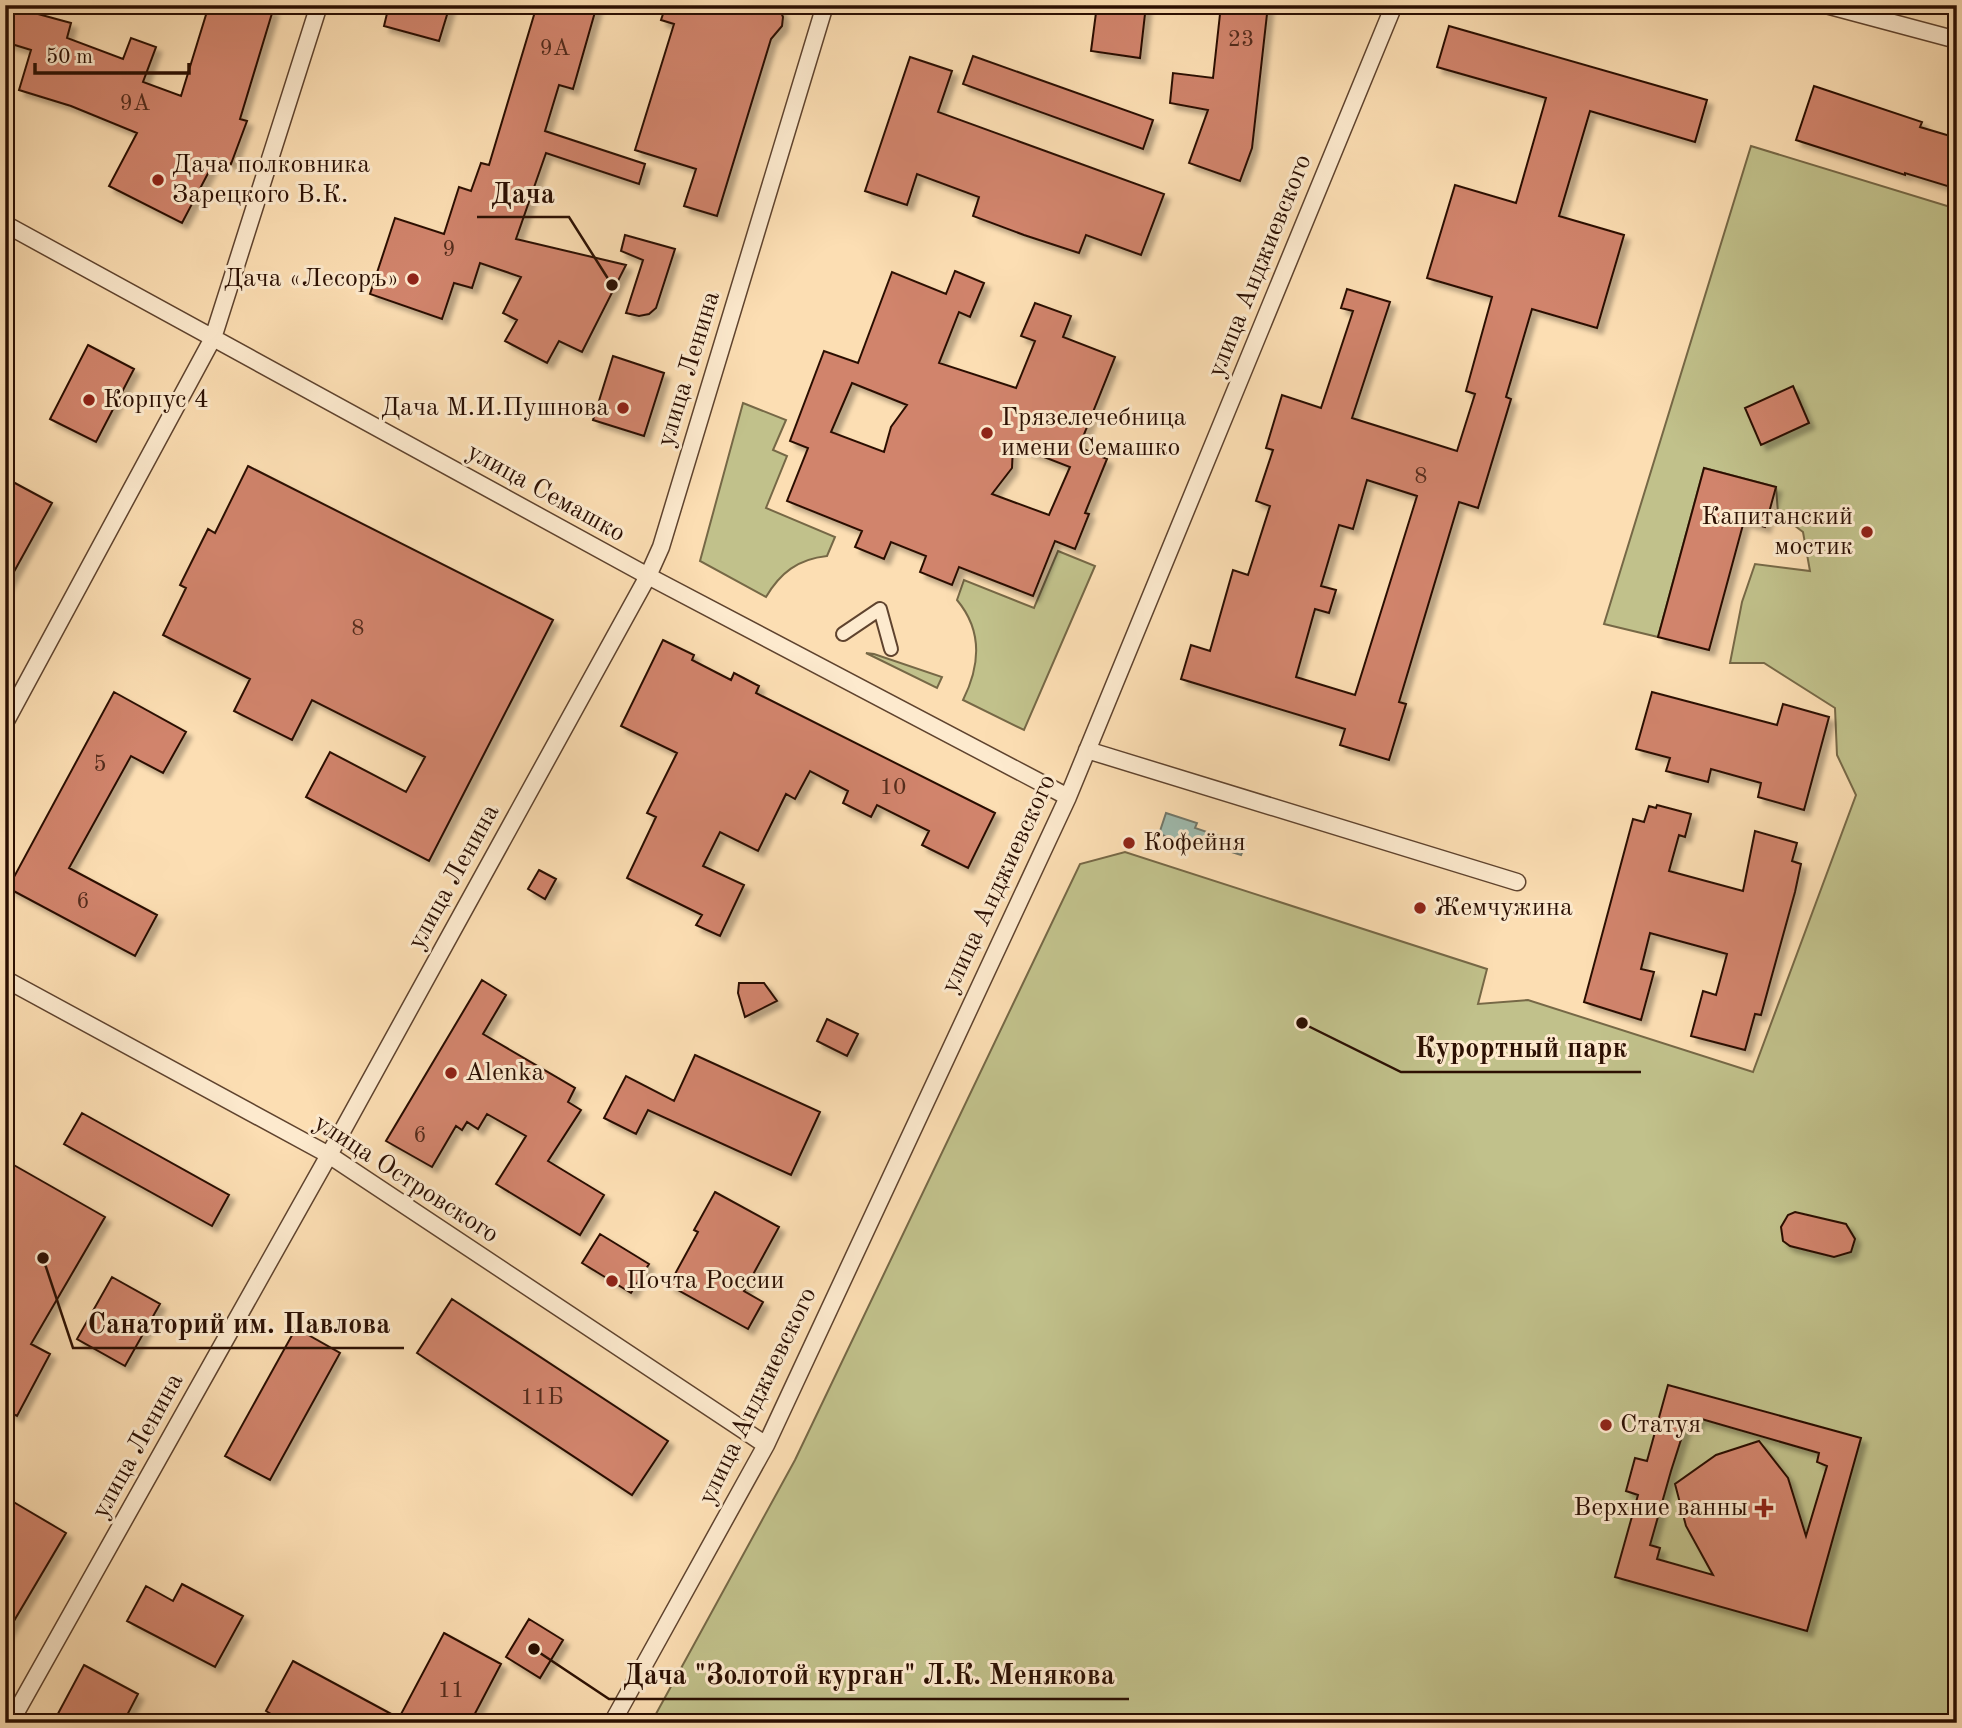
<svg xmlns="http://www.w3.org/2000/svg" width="1962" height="1728" font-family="'Old Standard TT',serif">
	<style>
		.green { fill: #c1c18b; stroke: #766846; stroke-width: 2 }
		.water { fill: #9fbcb0; stroke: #71776a; stroke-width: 2 }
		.building { fill: #d1846c; stroke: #2b0f02; stroke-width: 2; fill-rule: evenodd; filter: url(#shadow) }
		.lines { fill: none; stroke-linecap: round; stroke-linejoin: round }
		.pedestrian-casing { stroke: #5f432e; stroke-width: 16 }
		.minor-casing { stroke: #5f432e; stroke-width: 19 }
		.pedestrian { stroke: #fdeace; stroke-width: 12 }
		.minor { stroke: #fdeace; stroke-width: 16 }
		.poi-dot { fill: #8f2418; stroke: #fdeace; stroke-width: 2.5 }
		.labels { text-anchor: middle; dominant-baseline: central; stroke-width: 6; stroke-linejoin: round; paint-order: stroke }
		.number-label { font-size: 23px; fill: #542c1c }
		.poi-label { font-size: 26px; fill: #2b0f02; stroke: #fdeace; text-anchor: start }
		.street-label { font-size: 26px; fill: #2b0f02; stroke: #fdeace }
		.leader { fill: none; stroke: #2b0f02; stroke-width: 2.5 }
		.callout-dot { fill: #2b0f02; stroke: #fdeace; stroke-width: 2.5 }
		.callout-label { font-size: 28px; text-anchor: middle; font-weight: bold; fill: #2b0f02; stroke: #fdeace; stroke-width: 6; stroke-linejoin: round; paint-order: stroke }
	</style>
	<defs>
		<filter id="shadow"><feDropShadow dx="5.5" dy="5.5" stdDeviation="2" flood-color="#0004"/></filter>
	</defs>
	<rect width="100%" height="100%" fill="#fcdeb3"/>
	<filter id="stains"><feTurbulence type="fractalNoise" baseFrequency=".00286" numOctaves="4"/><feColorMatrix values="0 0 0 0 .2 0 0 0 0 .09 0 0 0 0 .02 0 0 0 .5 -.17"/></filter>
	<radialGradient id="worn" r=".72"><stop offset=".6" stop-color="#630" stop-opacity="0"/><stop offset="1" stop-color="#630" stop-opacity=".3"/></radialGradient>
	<path class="green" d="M1751,146L1957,209V1723H651L795,1460L1080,864L1125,852L1487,969L1478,1004L1528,1000L1753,1072L1856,795L1837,755L1835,708L1764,663H1730L1742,602L1755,564L1810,571L1803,532L1778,513L1776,487L1704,468L1658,637L1604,624Z
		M743,403L786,420L773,450L787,456L766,508L835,537L827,556C798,559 780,573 766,597L700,561Z
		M1058,551L1095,566L1024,730L963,700C980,666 983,631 957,600L964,580L1034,608Z
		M866,653L874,654L942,677L937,688Z"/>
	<path class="water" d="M1166,813L1197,823L1195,828L1245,845L1241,855L1191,839L1189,844L1159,834Z"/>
	<path class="building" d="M5,5L71,23L67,38L123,59L131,38L156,47L143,82L181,96L209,5H257L273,10L240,119L247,121L231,164L216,158L182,223L109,186L137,133L71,106L19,90L31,50L5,42Z
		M389,5H450L439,41L384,26Z
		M537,5H597L573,89L559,85L545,131L645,164L639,184L546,153L516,239L626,265L582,352L559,341L547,363L505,341L517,320L503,313L521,277L480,263L472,288L454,283L442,319L370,294L395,218L444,234L459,187L471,191L481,163L489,165Z
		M666,5H778L783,17L782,26L771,39L717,216L684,206L696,169L635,150L674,24L661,20Z
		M1097,5H1146L1140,58L1091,51Z
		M1221,5H1268L1252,148L1240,181L1189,163L1208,110L1170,103L1173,73L1213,78Z
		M1449,26L1707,100L1695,142L1590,111L1559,216L1624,235L1597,328L1532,309L1506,397L1511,399L1478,508L1459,502L1399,702L1406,704L1389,760L1340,745L1345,729L1181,679L1191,645L1210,651L1233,570L1248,575L1270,506L1256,501L1273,450L1266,448L1282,395L1321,408L1353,311L1341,308L1347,289L1390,302L1352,418L1457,451L1475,394L1466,391L1492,297L1427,278L1455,185L1516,203L1546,98L1437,67ZM1367,480L1417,496L1355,695L1296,677L1315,609L1329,613L1336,590L1321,586L1339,525L1353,529Z
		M973,56L1153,120L1143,149L963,84Z
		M910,57L952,71L938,112L1164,194L1141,255L1086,235L1079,253L1024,235L973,216L979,197L917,174L907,205L865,191Z
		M1814,86L1922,122L1920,127L1957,138V189L1905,173V175L1796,140Z
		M625,235L675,249L656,308L649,314L639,316L626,313L643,260L621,251Z
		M955,271L984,283L970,317L959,312L939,363L1016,388L1035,341L1021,336L1035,303L1071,316L1063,337L1115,357L1079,447L1107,459L1085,513L1089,514L1075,549L1055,541L1033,596L959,567L952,585L920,572L926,556L891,542L884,559L855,547L862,531L787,501L808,448L790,441L824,351L858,363L892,272L946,294ZM852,383L907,405L891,427L884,452L831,432ZM1013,445L1070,467L1049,515L992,494L1012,468Z
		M88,345L134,369L96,442L50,419Z
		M613,356L664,373L644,436L593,420Z
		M1793,386L1809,423L1761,445L1745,408Z
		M248,466L553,620L429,861L306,797L330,752L406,792L425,757L312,700L292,740L234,711L250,679L163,635L186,588L180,585L208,529L215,533Z
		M1704,468L1776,487L1765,527L1744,521L1709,650L1658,637Z
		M13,482L52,503L5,588V497Z
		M663,640L694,655L692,660L731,680L734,673L759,686L756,693L995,813L968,868L922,845L929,831L877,805L871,817L843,803L848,791L810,771L795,799L786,794L758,851L720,832L703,866L744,885L720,936L696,925L702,915L627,878L656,817L647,813L677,753L621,726Z
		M114,692L186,732L163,773L131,756L69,868L157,915L135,956L8,888Z
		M1652,692L1777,725L1783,704L1829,717L1804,810L1758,797L1761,783L1711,769L1708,782L1666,771L1670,758L1636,749Z
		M1657,805L1691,814L1685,837L1679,835L1669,871L1743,891L1755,831L1797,843L1792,861L1801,864L1795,892L1761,1015L1755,1014L1745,1050L1691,1036L1703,991L1716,995L1727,954L1650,933L1641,969L1654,972L1641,1020L1584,1002L1633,819L1644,822L1649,806L1656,808Z
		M539,870L556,879L545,899L528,889Z
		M482,980L506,995L483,1034L575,1088L568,1102L581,1110L548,1161L604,1195L580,1235L496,1184L526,1136L487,1114L478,1129L467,1122L462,1130L456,1126L432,1167L386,1141Z
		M739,983H764L777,1001L745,1017L738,993Z
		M827,1019L858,1034L847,1056L817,1041Z
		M695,1055L820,1112L791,1175L648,1110L636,1134L604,1118L626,1076L674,1101Z
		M82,1113L229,1195L212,1226L64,1144Z
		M5,1160L105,1217L31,1344L50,1354L17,1416L5,1410Z
		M715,1192L779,1227L744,1291L763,1302L748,1329L669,1285L698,1232L694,1230Z
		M1795,1212L1846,1224L1855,1239L1851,1252L1834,1257L1790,1246L1783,1241L1781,1227L1788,1215Z
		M600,1234L649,1264L631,1293L582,1263Z
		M112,1277L160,1304L125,1366L77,1339Z
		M452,1299L668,1441L632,1495L417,1353Z
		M296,1328L340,1353L270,1480L225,1456Z
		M1668,1385L1861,1438L1807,1631L1615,1577L1638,1495L1626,1491L1635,1458L1647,1461ZM1698,1418L1819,1453L1817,1462L1827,1466L1806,1536L1788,1478L1759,1441L1716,1455L1675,1484L1686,1526L1713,1575L1657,1559L1660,1548L1650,1545L1671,1471L1686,1424L1696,1427Z
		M5,1497L66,1533L5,1636Z
		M182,1584L243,1616L215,1667L127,1621L146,1586L173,1601Z
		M529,1619L563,1640L540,1678L506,1657Z
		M444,1633L501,1664L470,1723H413L400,1716Z
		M293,1661L408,1723H286L266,1711Z
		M84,1665L138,1694L123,1723H53Z"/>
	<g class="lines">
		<defs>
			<path id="pedestrian" d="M843,634L880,609L891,649"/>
			<path id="minor" d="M1826,5L1957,40
				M5,224L648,576L1068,797
				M5,723L213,338L319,5
				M1087,750L1517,882
				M5,979L329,1155L766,1445
				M10,1723L329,1155L648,576L661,547L825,5
				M612,1723L766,1445L1068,797L1394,5"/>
		</defs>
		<use href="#pedestrian" class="pedestrian-casing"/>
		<use href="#minor" class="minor-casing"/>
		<use href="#pedestrian" class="pedestrian"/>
		<use href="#minor" class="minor"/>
	</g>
	<g class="poi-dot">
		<circle cx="158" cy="180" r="7"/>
		<circle cx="413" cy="279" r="7"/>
		<circle cx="89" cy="400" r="7"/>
		<circle cx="623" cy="408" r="7"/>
		<circle cx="987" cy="433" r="7"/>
		<circle cx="1867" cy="532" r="7"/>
		<circle cx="1129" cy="843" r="7"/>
		<circle cx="1420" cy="908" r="7"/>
		<circle cx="451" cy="1073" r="7"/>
		<circle cx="612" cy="1281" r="7"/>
		<circle cx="1606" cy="1425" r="7"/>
		<path d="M1760.5 1497.5h7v7h7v7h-7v7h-7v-7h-7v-7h7z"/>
	</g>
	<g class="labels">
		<g class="number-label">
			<text x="1241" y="39">23</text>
			<text x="555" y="48">9А</text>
			<text x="135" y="103">9А</text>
			<text x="449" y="249">9</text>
			<text x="1421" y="476">8</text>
			<text x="358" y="628">8</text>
			<text x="100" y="764">5</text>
			<text x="893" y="787">10</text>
			<text x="83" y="901">6</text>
			<text x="420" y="1135">6</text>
			<text x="542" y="1397">11Б</text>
			<text x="451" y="1690">11</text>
		</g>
		<g class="poi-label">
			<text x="172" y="165">Дача полковника<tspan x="172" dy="30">Зарецкого В.К.</tspan></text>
			<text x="399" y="279" text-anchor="end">Дача «Лесоръ»</text>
			<text x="103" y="400">Корпус 4</text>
			<text x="609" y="408" text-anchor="end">Дача М.И.Пушнова</text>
			<text x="1001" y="418">Грязелечебница<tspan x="1001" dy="30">имени Семашко</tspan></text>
			<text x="1853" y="517" text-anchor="end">Капитанский<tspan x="1853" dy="30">мостик</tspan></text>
			<text x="1143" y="843">Кофейня</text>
			<text x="1434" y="908">Жемчужина</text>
			<text x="465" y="1073">Alenka</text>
			<text x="626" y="1281">Почта России</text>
			<text x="1620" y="1425">Статуя</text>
			<text x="1748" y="1508" text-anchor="end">Верхние ванны</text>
		</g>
		<g class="street-label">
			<text transform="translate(1260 266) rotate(-68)">улица Анджиевского</text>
			<text transform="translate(689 369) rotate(-73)">улица Ленина</text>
			<text transform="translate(546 493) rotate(29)">улица Семашко</text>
			<text transform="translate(454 877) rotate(-61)">улица Ленина</text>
			<text transform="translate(999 884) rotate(-65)">улица Анджиевского</text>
			<text transform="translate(406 1179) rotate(33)">улица Островского</text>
			<text transform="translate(758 1396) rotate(-64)">улица Анджиевского</text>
			<text transform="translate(138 1446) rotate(-61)">улица Ленина</text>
		</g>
	</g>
	<path class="leader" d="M612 285L569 217H477M1302 1023L1401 1072H1641M43 1258L73 1348H404M534 1649L609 1699H1129"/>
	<g class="callout-dot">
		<circle cx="612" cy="285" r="7"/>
		<circle cx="1302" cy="1023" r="7"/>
		<circle cx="43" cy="1258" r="7"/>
		<circle cx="534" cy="1649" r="7"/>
	</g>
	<g class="callout-label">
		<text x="523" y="203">Дача</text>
		<text x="1521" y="1057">Курортный парк</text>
		<text x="239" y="1333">Санаторий им. Павлова</text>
		<text x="869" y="1684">Дача "Золотой курган" Л.К. Менякова</text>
	</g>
	<rect width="1962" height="1728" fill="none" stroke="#fcdeb3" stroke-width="28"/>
	<rect x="7" y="7" width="1948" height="1714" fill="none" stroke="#2b0f02" stroke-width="3.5"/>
	<rect x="14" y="14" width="1934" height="1700" fill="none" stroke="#2b0f02" stroke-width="2"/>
	<path d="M35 63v10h154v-10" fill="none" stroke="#2b0f02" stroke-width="3.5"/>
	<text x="46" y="63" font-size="21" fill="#2b0f02" stroke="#fdeace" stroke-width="5" paint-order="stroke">50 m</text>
	<rect width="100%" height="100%" filter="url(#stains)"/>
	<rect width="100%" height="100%" fill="url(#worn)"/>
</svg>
